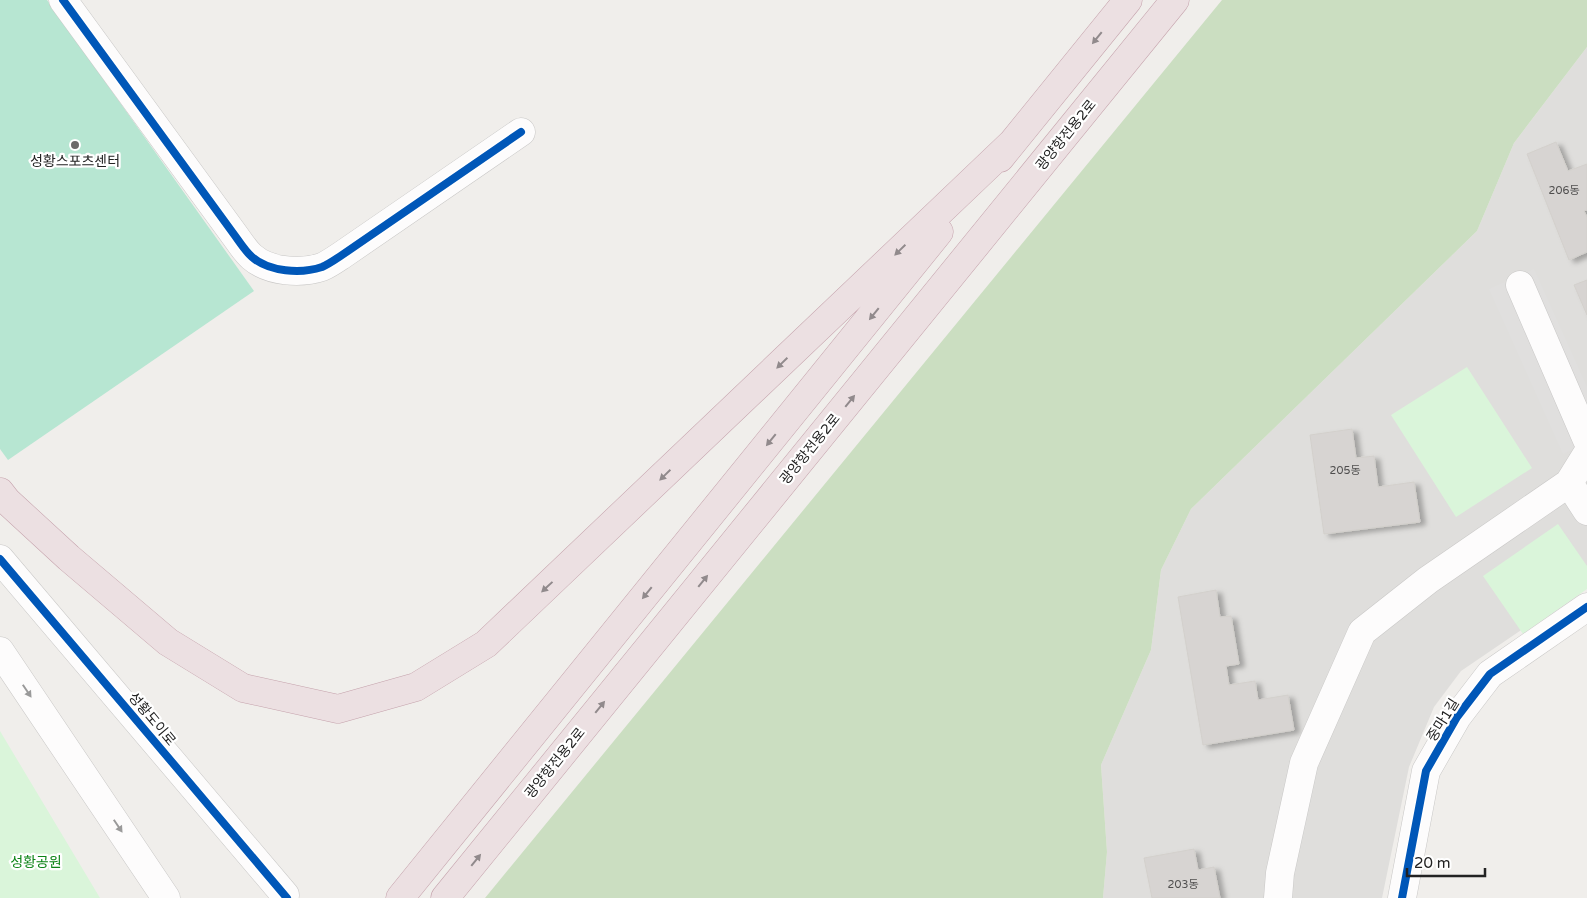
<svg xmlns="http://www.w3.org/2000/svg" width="1587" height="898" font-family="'Varela Round','Noto Sans KR',sans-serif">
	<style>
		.residential { fill: #dfdedc }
		.forest { fill: #cbdec1 }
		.park { fill: #daf5da }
		.pitch { fill: #b7e6d2 }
		.parking { fill: #e0dfde }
		.building { fill: #d7d4d2; stroke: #d3d0cc; filter: url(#shadow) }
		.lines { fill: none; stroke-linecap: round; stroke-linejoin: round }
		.minor-casing { stroke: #c9c8c7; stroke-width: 29 }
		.highway-casing { stroke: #c5a2ac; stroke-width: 29 }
		.minor { stroke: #fdfcfc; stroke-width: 28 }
		.highway { stroke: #ece0e2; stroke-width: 28 }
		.cycleway-casing { stroke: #fff; stroke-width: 11 }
		.cycleway { stroke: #0057b8; stroke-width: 8 }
		.oneway { fill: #918a8c }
		.oneway2 { fill: #9a9a9a }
		.poi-dot { fill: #6a6968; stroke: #fff; stroke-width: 2 }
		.labels { text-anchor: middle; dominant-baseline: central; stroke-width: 4.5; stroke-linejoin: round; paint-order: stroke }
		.number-label { font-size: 11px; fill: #4f4e4e }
		.street-label { font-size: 14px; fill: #222; stroke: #fff }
		.poi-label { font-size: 14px; fill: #222; stroke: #fff }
		.park-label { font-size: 14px; fill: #0c8416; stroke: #fff }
	</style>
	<defs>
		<filter id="shadow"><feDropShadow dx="5.5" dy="3" stdDeviation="2.5" flood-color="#0004"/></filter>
	</defs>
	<rect width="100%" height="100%" fill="#f0eeeb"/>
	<path class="residential" d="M1587,47V585L1461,671L1434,707L1409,767L1382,898H1103L1107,852L1101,765L1151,650L1161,570L1191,509L1477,231L1514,143Z"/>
	<path class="forest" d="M1222,0H1587V47L1514,143L1477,231L1191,509L1161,570L1151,650L1101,765L1107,852L1103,898H485Z"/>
	<path class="park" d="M1467,367L1532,468L1456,517L1391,415Z
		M1558,524L1587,566V589L1523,634L1483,576Z
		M0,731L100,898H0Z"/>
	<path class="pitch" d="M0,0H47L254,291L8,460L0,449Z"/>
	<path class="parking" d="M1534,269L1587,387V443L1563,454L1489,289Z"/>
	<path class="building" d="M1556,142L1568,171L1587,164V210L1584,211L1587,217V252L1569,260L1527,154Z
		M1587,280V315L1574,285Z
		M1352,429L1356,458L1374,456L1378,487L1414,482L1420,522L1324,534L1310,435Z
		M1216,590L1220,617L1231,616L1239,664L1226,666L1229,685L1255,681L1258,700L1288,695L1294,730L1203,745L1178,597Z
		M1194,849L1198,870L1214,867L1220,898H1152L1144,858Z"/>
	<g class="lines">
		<defs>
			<path id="minor" d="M63,0L233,233C239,241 245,251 252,257C269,272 301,274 322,267C329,264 336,259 342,255L521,132
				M1520,285L1587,440
				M1587,454L1569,483L1587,511
				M0,559L285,895
				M0,651L166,898
				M1278,898L1280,873L1304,763L1362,632L1428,580L1569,483
				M1402,898L1426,771L1457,717L1490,674L1587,607"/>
			<path id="highway" d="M1000,158L1128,0
				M0,492L7,501L69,558L168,642L243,688L338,709L416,687L486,644L1011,144
				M400,898L939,232
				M445,898L1175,0"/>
		</defs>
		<use href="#minor" class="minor-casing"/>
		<use href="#highway" class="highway-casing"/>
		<use href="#minor" class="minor"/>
		<use href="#highway" class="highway"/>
		<defs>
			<path id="cycleway" d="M63,0L233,233C239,241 245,251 252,257C269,272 301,274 322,267C329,264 336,259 342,255L521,132
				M0,559L287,898
				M1402,898L1426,771L1457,717L1490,674L1587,607"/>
		</defs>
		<use href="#cycleway" class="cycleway-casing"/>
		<use href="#cycleway" class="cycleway"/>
	</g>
	<defs><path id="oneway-solid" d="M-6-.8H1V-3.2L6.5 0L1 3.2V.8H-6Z" transform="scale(1.25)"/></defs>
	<g class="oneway">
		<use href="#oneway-solid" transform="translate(1097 38) rotate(129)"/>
		<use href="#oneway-solid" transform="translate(900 250) rotate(136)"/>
		<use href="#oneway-solid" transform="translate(874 314) rotate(129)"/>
		<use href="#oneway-solid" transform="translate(782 363) rotate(136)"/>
		<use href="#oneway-solid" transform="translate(850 401) rotate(-51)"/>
		<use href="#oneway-solid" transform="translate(771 440) rotate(129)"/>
		<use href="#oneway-solid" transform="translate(665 475) rotate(136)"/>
		<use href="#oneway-solid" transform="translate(703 581) rotate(-51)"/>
		<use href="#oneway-solid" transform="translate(547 587) rotate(137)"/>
		<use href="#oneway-solid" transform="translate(647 593) rotate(129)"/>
		<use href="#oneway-solid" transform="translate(600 707) rotate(-51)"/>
		<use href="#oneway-solid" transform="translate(476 860) rotate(-51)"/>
	</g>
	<g class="oneway2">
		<use href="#oneway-solid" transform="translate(27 691) rotate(56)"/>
		<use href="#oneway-solid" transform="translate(118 826) rotate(56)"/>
	</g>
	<circle class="poi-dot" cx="75" cy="145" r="5"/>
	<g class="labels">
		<g class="number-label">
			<text x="1564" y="190">206동</text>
			<text x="1345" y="470">205동</text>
			<text x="1183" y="884">203동</text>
		</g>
		<g class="street-label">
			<text transform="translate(1066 135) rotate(-51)">광양항전용2로</text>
			<text transform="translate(810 449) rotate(-51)">광양항전용2로</text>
			<text transform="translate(152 719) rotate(50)">성황도이로</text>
			<text transform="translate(1443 720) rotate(-58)">중마1길</text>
			<text transform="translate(555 763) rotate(-51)">광양항전용2로</text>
		</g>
		<g class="poi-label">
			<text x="75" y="161">성황스포츠센터</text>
		</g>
		<g class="park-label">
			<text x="36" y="862">성황공원</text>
		</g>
	</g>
	<path d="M1407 868v8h78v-8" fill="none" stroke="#222222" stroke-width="2.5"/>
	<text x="1414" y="868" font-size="15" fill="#222222" stroke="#ffffff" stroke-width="4" paint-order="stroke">20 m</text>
</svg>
